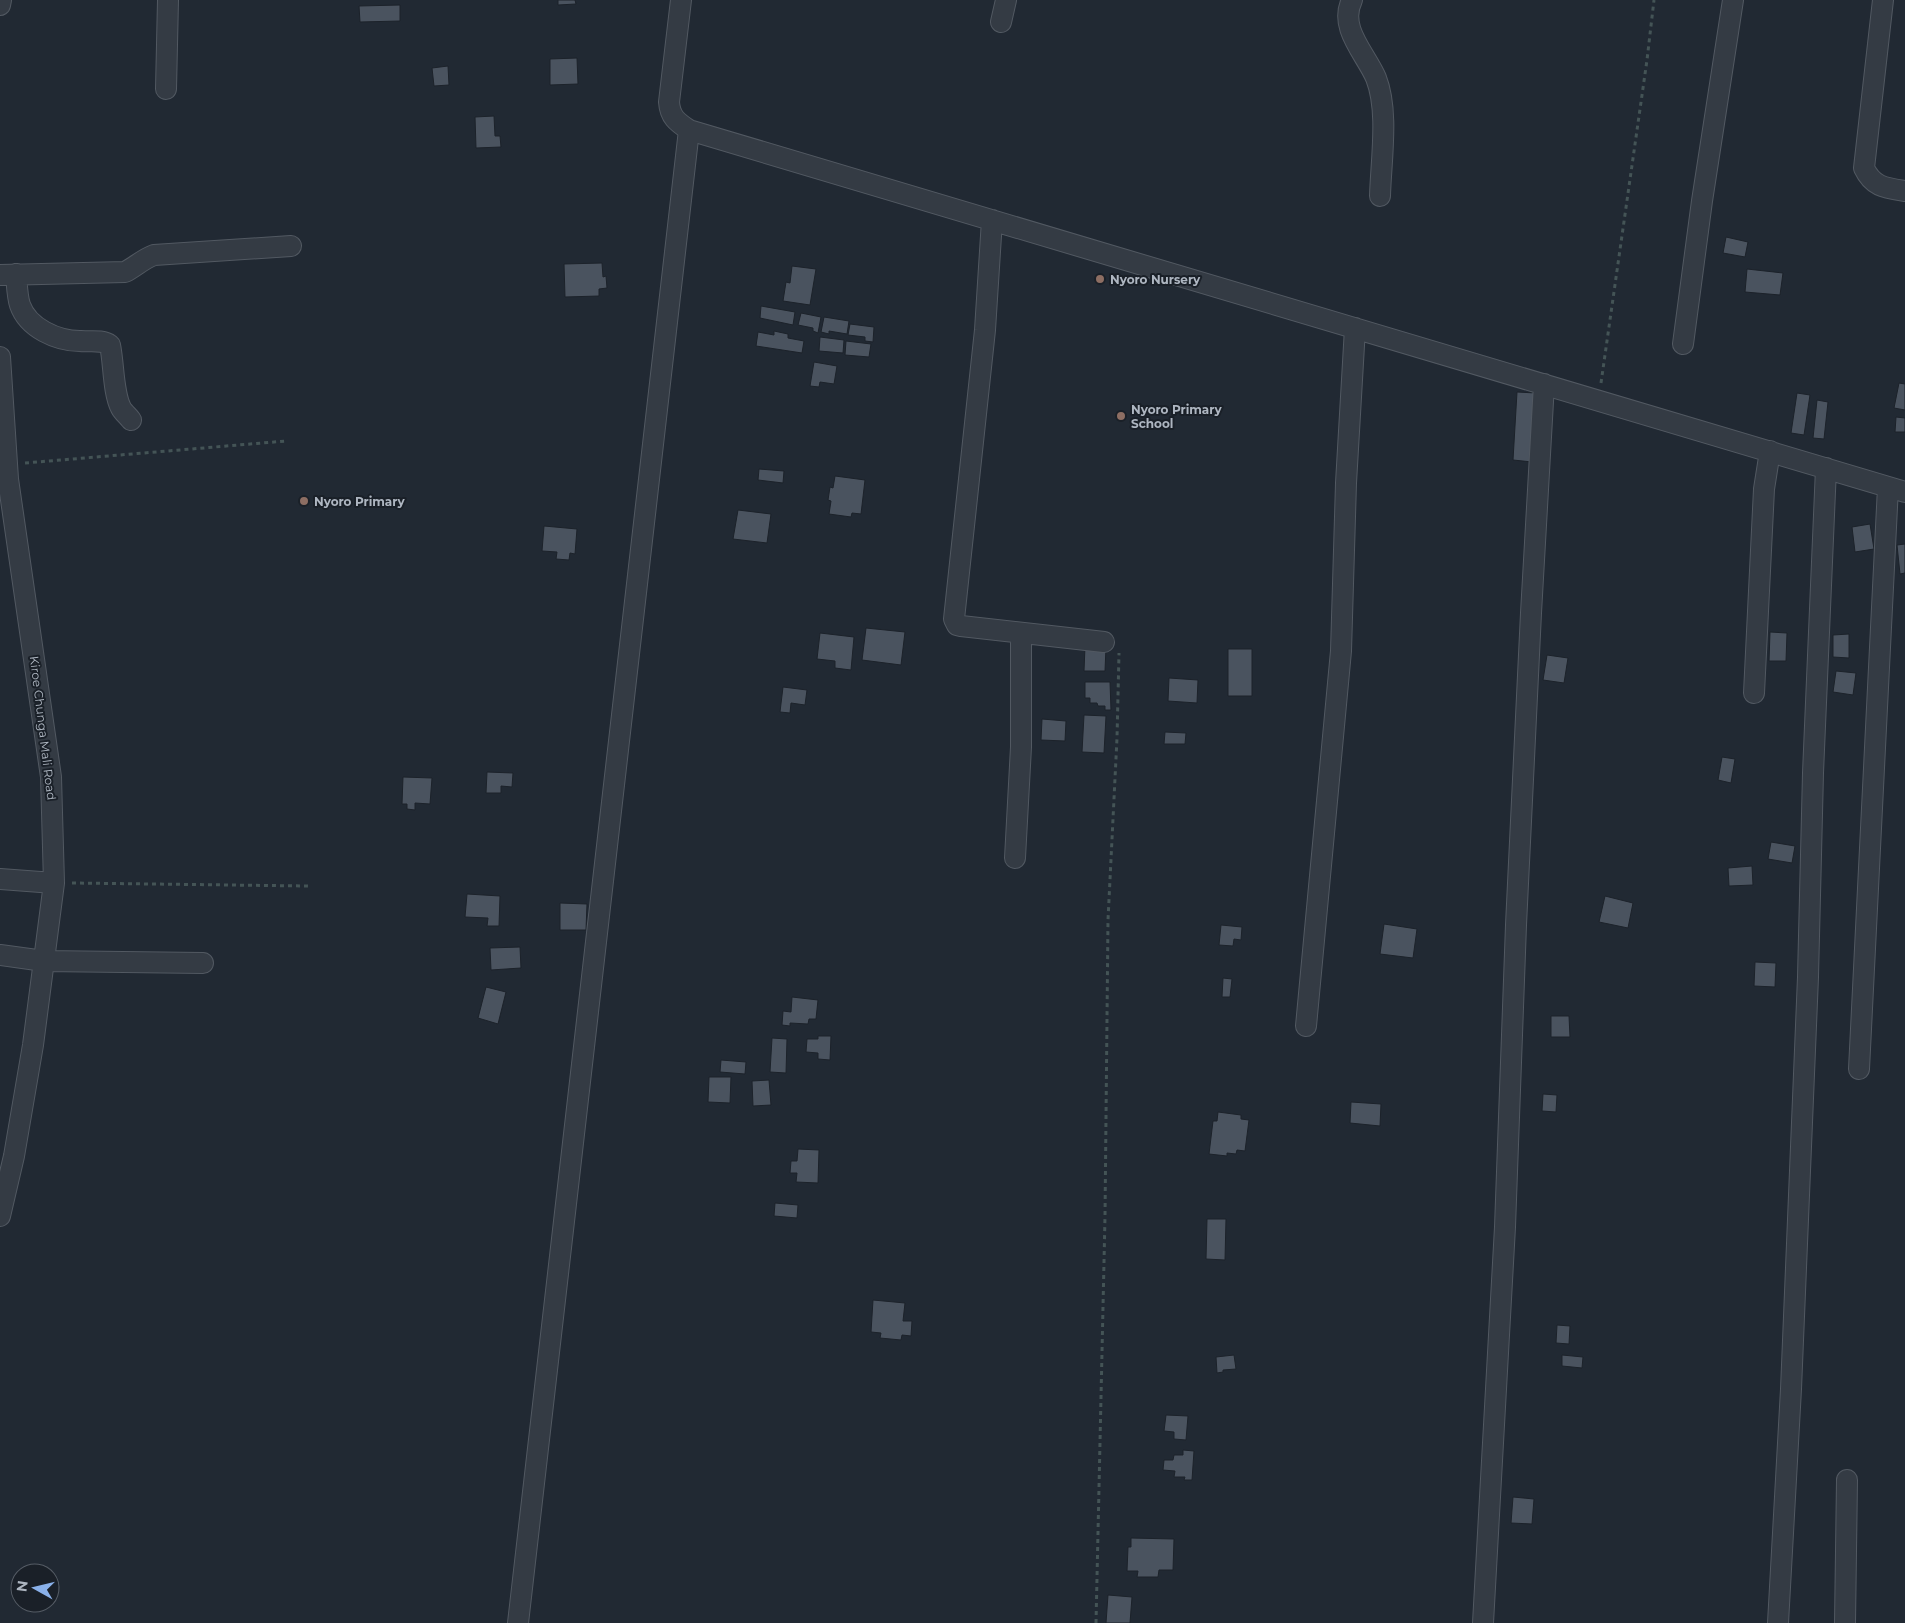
<svg xmlns="http://www.w3.org/2000/svg" width="1905" height="1623" font-family="Montserrat,sans-serif">
	<style>
		.building { fill: #4a535f; stroke: #1c222a }
		.lines { fill: none; stroke-linecap: round; stroke-linejoin: round }
		.minor-casing { stroke: #525962; stroke-width: 22 }
		.path { stroke: #445456; stroke-width: 3; stroke-dasharray: 4 4; stroke-linecap: butt }
		.minor { stroke: #343b44; stroke-width: 20 }
		.education-dot { fill: #8d6e63; stroke: #1a2028; stroke-width: 2 }
		.labels { text-anchor: middle; dominant-baseline: central; stroke-width: 4; stroke-linejoin: round; paint-order: stroke }
		.poi-label { font-size: 12px; font-weight: bold; fill: #aeb6c1; stroke: #1a2028; text-anchor: start }
		.street-label { font-size: 12px; fill: #aeb6c1; stroke: #1a2028 }
	</style>
	<rect width="100%" height="100%" fill="#212933"/>
	<path class="building" d="M558,0H575L576,4L558,5Z
		M400,5V21L360,22L359,6Z
		M577,58L578,84L550,85V59Z
		M448,66L449,85L434,86L432,68Z
		M494,116L495,136H500L501,147L476,148L475,117Z
		M1726,237L1748,242L1745,257L1723,253Z
		M602,263L603,277L606,276L607,288L599,289V296L565,297L564,264Z
		M792,266L816,269L810,305L783,301L786,282L790,283Z
		M1747,269L1783,273L1780,295L1745,292Z
		M761,306L795,312L793,325L760,318Z
		M801,313L821,317L818,333L813,331V328L798,325Z
		M824,317L849,321L847,334L829,331V334L821,332Z
		M850,324L874,327L873,342L865,341V337L848,335Z
		M774,331L788,334V338L804,341L802,353L756,346L758,332L774,335Z
		M820,337L844,340L843,353L819,351Z
		M846,341L871,344L869,357L845,355Z
		M814,362L837,366L834,384L820,382L819,387L810,386Z
		M1899,383L1905,384V410L1894,408Z
		M1517,392L1536,393L1532,462L1513,460Z
		M1797,393L1810,395L1804,435L1791,433Z
		M1817,400L1828,402L1824,439L1813,438Z
		M1896,417L1905,418V432H1895Z
		M759,469L784,471L783,483L758,480Z
		M835,476L865,480L861,514L852,513L851,517L829,514L831,501L828,500L830,487L833,488Z
		M738,510L771,514L767,543L733,539Z
		M1870,524L1874,549L1855,552L1852,527Z
		M544,526L577,529L575,554L570,553L569,560L556,559L557,552L542,551Z
		M1905,544V573L1900,574L1897,545Z
		M866,628L905,632L901,665L862,660Z
		M1770,632L1787,633L1786,661H1769Z
		M820,633L854,637L851,670L835,668V661L817,659Z
		M1849,634V658L1833,657V635Z
		M1085,646L1106,647L1105,671H1084Z
		M1228,649H1252V696H1228Z
		M1547,655L1568,658L1564,683L1543,680Z
		M1836,671L1856,673L1853,695L1833,692Z
		M1169,678L1198,680L1197,703L1168,701Z
		M1085,682H1110L1111,710H1105V706H1098L1097,703H1090V698H1085Z
		M783,687L807,690L805,705L791,703L790,713L780,712Z
		M1084,715L1106,716L1104,753L1082,752Z
		M1042,719L1066,721L1065,741L1041,740Z
		M1165,732L1186,733L1185,744H1164Z
		M1722,757L1735,759L1731,783L1718,780Z
		M487,772L513,773L512,787L501,786V793H486Z
		M403,777L432,778L430,804L415,803V810L407,809V804H402Z
		M1771,842L1795,846L1792,863L1768,859Z
		M1752,866L1753,885L1729,886L1728,868Z
		M467,894L500,896L499,926H487L488,918L465,917Z
		M1605,896L1633,903L1628,928L1599,922Z
		M560,903L587,904L586,930H560Z
		M1384,924L1417,929L1413,958L1380,954Z
		M1221,925L1242,927L1241,940L1234,939L1233,946L1219,945Z
		M520,947L521,968L491,970L490,948Z
		M1755,962L1776,963L1775,987L1754,986Z
		M1223,978L1232,979L1230,997H1222Z
		M486,987L506,992L498,1024L478,1018Z
		M792,997L818,1000L816,1019H809L808,1024L790,1023V1026L782,1025L783,1011L791,1012Z
		M1551,1016H1569L1570,1037H1551Z
		M818,1036H831L830,1060L818,1059V1053L806,1052L807,1039H818Z
		M772,1038L787,1039L786,1073L770,1072Z
		M721,1060L746,1062L745,1074L720,1072Z
		M709,1077H731L730,1103L708,1102Z
		M769,1080L771,1105L753,1106L752,1081Z
		M1543,1094L1557,1095L1556,1112L1542,1111Z
		M1351,1102L1381,1104L1380,1126L1350,1123Z
		M1218,1112L1241,1115V1119L1249,1120L1245,1151L1237,1150L1236,1154L1227,1153V1156L1209,1154L1213,1121H1217Z
		M798,1149L819,1150L818,1183L796,1182L797,1173H790L791,1161H797Z
		M775,1203L798,1205L797,1218L774,1216Z
		M1207,1219H1226L1225,1260L1206,1259Z
		M873,1300L905,1303L903,1321H912L911,1336L902,1335L901,1340L880,1338L881,1333L871,1332Z
		M1557,1325L1570,1326L1569,1344L1556,1343Z
		M1234,1355L1236,1369L1223,1370V1372L1217,1373L1216,1357Z
		M1562,1355L1583,1357L1582,1368L1562,1366Z
		M1166,1415L1188,1416L1186,1440L1174,1439V1432L1164,1431Z
		M1183,1450L1194,1451L1192,1480H1184L1185,1477H1174L1175,1471L1163,1470L1164,1460H1173L1174,1455H1183Z
		M1513,1497L1534,1499L1532,1524L1511,1523Z
		M1131,1538L1174,1539L1173,1570H1159L1158,1577H1137L1138,1571H1127L1128,1547H1131Z
		M1108,1595L1132,1597L1130,1623H1106Z"/>
	<g class="lines">
		<defs>
			<path id="minor" d="M681,0L669,102C670,117 677,122 689,130L1905,492
				M1352,0C1338,28 1366,54 1376,78C1389,111 1381,160 1380,196
				M1883,0L1864,168C1873,187 1885,188 1905,191
				M0,5L1,0
				M1001,22L1006,0
				M166,89L168,0
				M992,220L985,330L954,619L957,625L961,626L1104,642
				M16,274C17,284 17,296 20,305C28,328 57,341 80,341C89,342 102,339 110,345C114,364 113,393 121,408C123,412 128,416 131,420
				M0,275L125,272C135,267 143,259 154,255L291,246
				M1683,344L1702,201L1733,0
				M0,357L8,479L51,777L54,883L33,1045L14,1156L0,1216
				M1754,693L1764,489L1770,451
				M1015,858L1021,747V634
				M0,879L54,883
				M0,955L44,961L203,963
				M1306,1026L1341,651L1346,483L1355,328
				M1859,1069L1888,487
				M518,1623L689,130
				M1483,1623L1505,1227L1516,925L1531,613L1544,384
				M1778,1623L1791,1389L1808,977L1813,773L1826,468
				M1845,1623L1847,1480"/>
		</defs>
		<use href="#minor" class="minor-casing"/>
		<path class="path" d="M1601,383L1647,60L1654,0
			M25,463L286,441
			M72,883L309,886
			M1096,1623L1105,1217L1108,920L1117,738L1119,653"/>
		<use href="#minor" class="minor"/>
	</g>
	<g class="education-dot">
		<circle cx="1100" cy="279" r="5"/>
		<circle cx="1121" cy="416" r="5"/>
		<circle cx="304" cy="501" r="5"/>
	</g>
	<g class="labels">
		<g class="poi-label">
			<text x="1110" y="279">Nyoro Nursery</text>
			<text x="1131" y="409">Nyoro Primary<tspan x="1131" dy="14">School</tspan></text>
			<text x="314" y="501">Nyoro Primary</text>
		</g>
		<g class="street-label">
			<text transform="translate(43 728) rotate(83)">Kiroe Chunga Mali Road</text>
		</g>
	</g>
	<g transform="translate(35 1588) rotate(278)"><circle r="24" fill="#1a2028" stroke="#555c65"/>
	<path d="M0-4L9 19L0 12L-9 19Z" fill="#8ab1ea"/>
	<text y="-8" font-size="14" font-weight="bold" text-anchor="middle" fill="#aeb6c1">N</text>
	</g>
</svg>
